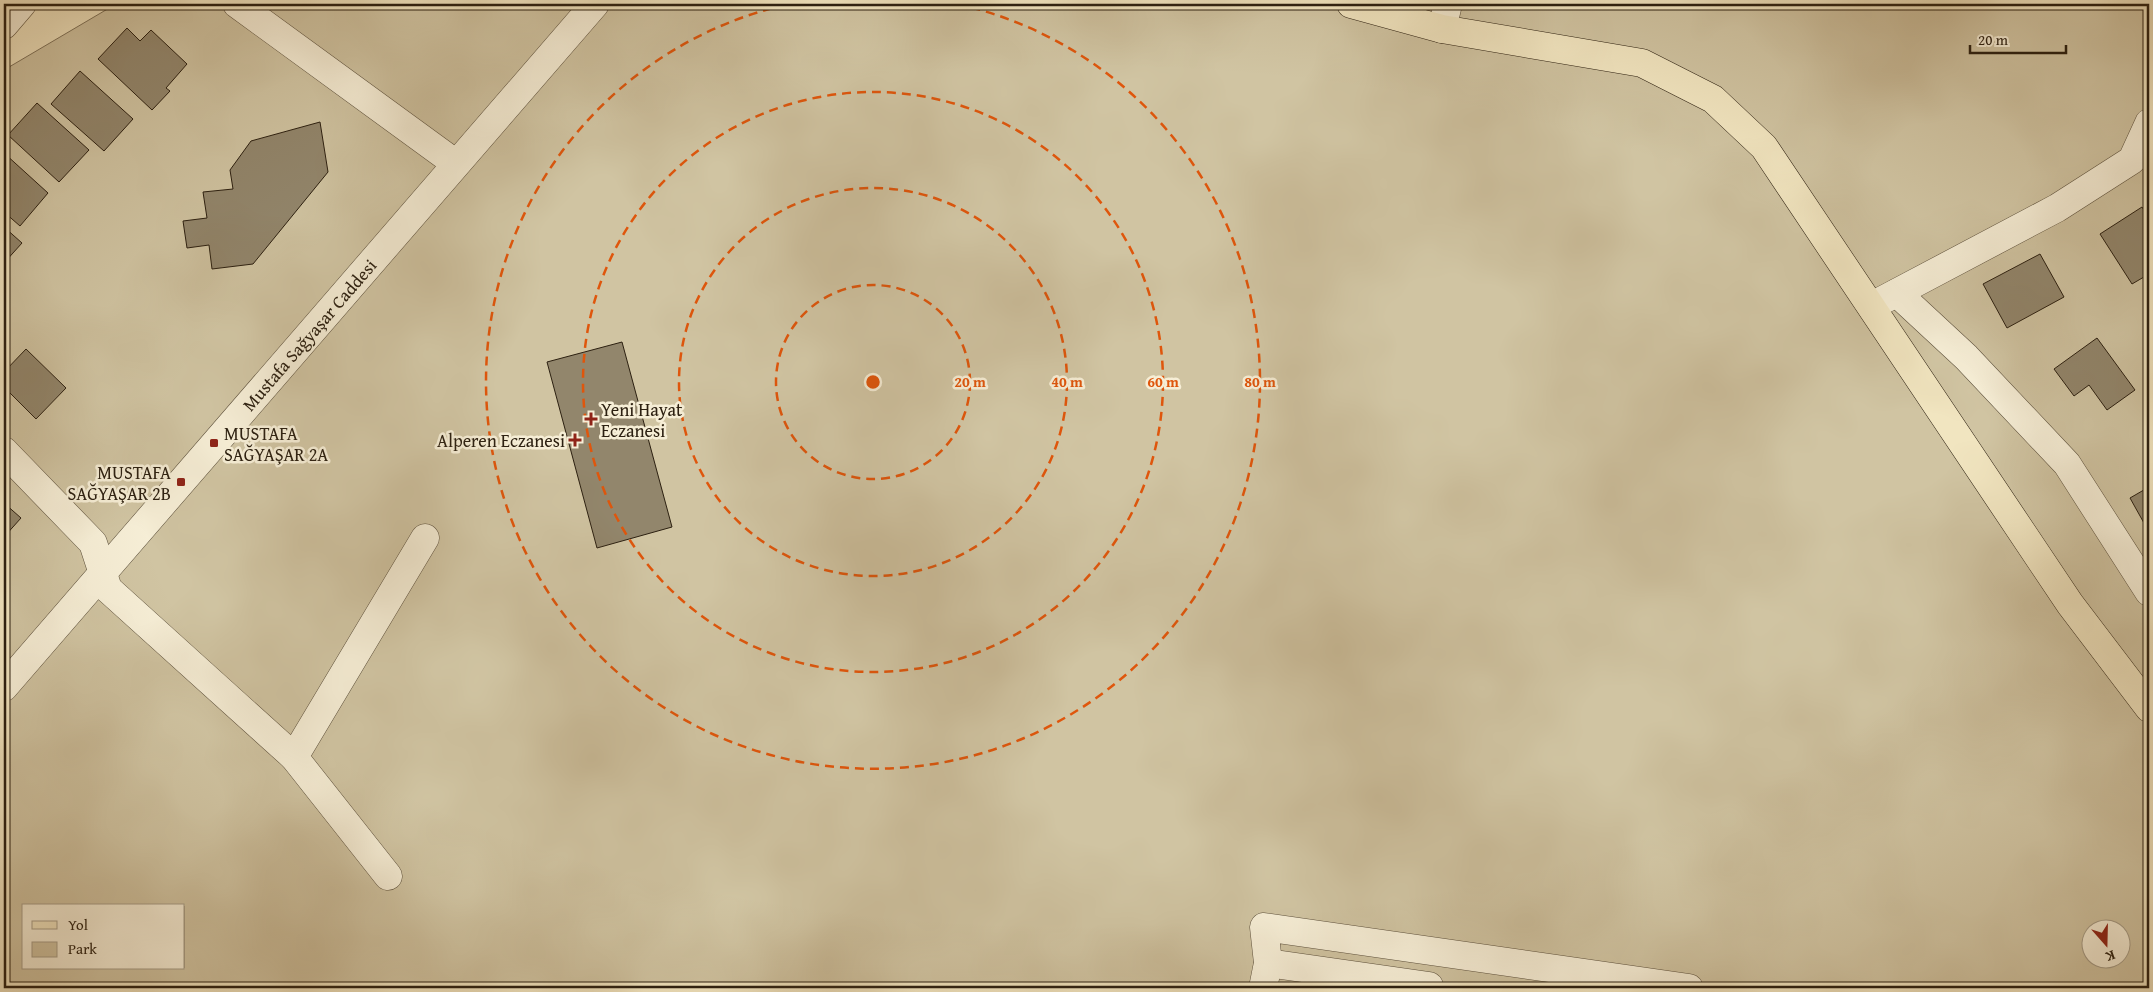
<svg xmlns="http://www.w3.org/2000/svg" width="2153" height="992" font-family="'Gentium Book Plus',serif">
	<style>
		.green { fill: #d0c4a2; stroke: #7e725a; fill-rule: evenodd }
		.building { fill: #92866c; stroke: #2c2011 }
		.lines { fill: none; stroke-linecap: round; stroke-linejoin: round }
		.minor-casing { stroke: #5d513d; stroke-width: 29 }
		.major-casing { stroke: #2c2011; stroke-width: 29 }
		.minor { stroke: #f6eed6; stroke-width: 28 }
		.major { stroke: #f1e5c0; stroke-width: 28 }
		.ring { fill: none; stroke: #df560c; stroke-width: 2.5; stroke-dasharray: 9 6 }
		.poi-dot { fill: #8f2418; stroke: #f6eed6; stroke-width: 2 }
		.labels { text-anchor: middle; dominant-baseline: central; stroke-width: 5; stroke-linejoin: round; paint-order: stroke }
		.street-label { font-size: 18px; fill: #2c2011; stroke: #f6eed6 }
		.poi-label { font-size: 18px; fill: #2c2011; stroke: #f6eed6; text-anchor: start }
		.centre { fill: #df560c; stroke: #f6eed6; stroke-width: 2.5 }
		.ring-label { font-size: 15px; text-anchor: middle; font-weight: bold; fill: #df560c; stroke: #f6eed6; stroke-width: 5; stroke-linejoin: round; paint-order: stroke }
	</style>
	<rect width="100%" height="100%" fill="#f1e5c0"/>
	<filter id="stains"><feTurbulence type="fractalNoise" baseFrequency=".004" numOctaves="4"/><feColorMatrix values="0 0 0 0 .2 0 0 0 0 .09 0 0 0 0 .02 0 0 0 .5 -.17"/></filter>
	<radialGradient id="worn" r=".72"><stop offset=".6" stop-color="#630" stop-opacity="0"/><stop offset="1" stop-color="#630" stop-opacity=".3"/></radialGradient>
	<path class="green" d="M116,4H2149V988H4V70ZM24,906H184V968H24ZM2090,930H2120V960H2090Z"/>
	<path class="building" d="M127,28L140,41L151,30L187,64L166,88L170,91L152,110L98,59Z
		M80,71L133,119L104,151L51,104Z
		M37,103L89,150L59,182L8,135Z
		M320,122L328,172L253,264L212,269L209,245L187,248L183,221L207,218L203,192L233,189L230,170L251,141Z
		M4,153L48,193L20,226L4,212Z
		M2142,207L2149,218V274L2132,284L2100,234Z
		M4,227L22,243L4,263Z
		M2040,254L2064,297L2007,328L1983,284Z
		M2097,338L2135,390L2107,410L2089,385L2074,396L2054,369Z
		M622,342L672,527L597,548L547,362Z
		M26,349L66,388L36,419L4,387V372Z
		M2149,487V532L2130,498Z
		M4,503L21,518L4,537Z"/>
	<g class="lines">
		<defs>
			<g id="minor">
				<path d="M237,4L455,163"/>
				<path d="M4,25L22,4"/>
				<path d="M1442,29L1448,4"/>
				<path d="M1897,293L1966,357L2067,464L2149,592"/>
				<path d="M1883,300L2057,208L2132,160L2149,123"/>
				<path d="M4,451L93,543L108,589L294,757L388,876"/>
				<path id="s1" d="M4,687L595,4"/>
				<path d="M294,757L425,538"/>
				<path d="M1268,963L1429,986V988"/>
				<path d="M1263,988L1268,963L1264,927L1689,988"/>
			</g>
			<path id="major" d="M1351,4L1442,29L1642,63L1713,99L1764,147L2070,604L2149,708"/>
		</defs>
		<use href="#minor" class="minor-casing"/>
		<use href="#major" class="major-casing"/>
		<use href="#minor" class="minor"/>
		<use href="#major" class="major"/>
	</g>
	<g class="ring">
		<circle cx="873" cy="382" r="97"/>
		<circle cx="873" cy="382" r="194"/>
		<circle cx="873" cy="382" r="290"/>
		<path d="M957 4A387 387 0 1 1 789 4"/>
	</g>
	<g class="poi-dot">
		<path d="M588.5 411.5h5v5h5v5h-5v5h-5v-5h-5v-5h5z"/>
		<path d="M572.5 432.5h5v5h5v5h-5v5h-5v-5h-5v-5h5z"/>
		<rect x="209" y="438" width="10" height="10" rx="2.5"/>
		<rect x="176" y="477" width="10" height="10" rx="2.5"/>
	</g>
	<g class="labels">
		<g class="street-label">
			<text stroke="none"><textPath href="#s1" startOffset="466">Mustafa Sağyaşar Caddesi</textPath></text>
		</g>
		<g class="poi-label">
			<text x="601" y="409">Yeni Hayat<tspan x="601" dy="21">Eczanesi</tspan></text>
			<text x="224" y="433">MUSTAFA<tspan x="224" dy="21">SAĞYAŞAR 2A</tspan></text>
			<text x="565" y="440" text-anchor="end">Alperen Eczanesi</text>
			<text x="171" y="472" text-anchor="end">MUSTAFA<tspan x="171" dy="21">SAĞYAŞAR 2B</tspan></text>
		</g>
	</g>
	<circle cx="873" cy="382" r="8" class="centre"/>
	<g class="ring-label">
		<text x="970" y="387">20 m</text>
		<text x="1067" y="387">40 m</text>
		<text x="1163" y="387">60 m</text>
		<text x="1260" y="387">80 m</text>
	</g>
	<rect width="2153" height="992" fill="none" stroke="#f1e5c0" stroke-width="20"/>
	<rect x="5" y="5" width="2143" height="982" fill="none" stroke="#2c2011" stroke-width="2.5"/>
	<rect x="10" y="10" width="2133" height="972" fill="none" stroke="#2c2011"/>
	<rect x="22" y="904" width="162" height="65" fill="#f6eed6" stroke="#a59c87"/>
	<rect x="32" y="921" width="25" height="8" fill="#f1e5c0" stroke="#a59c87"/>
	<text x="68" y="930" font-size="15" fill="#2c2011">Yol</text>
	<rect x="32" y="942" width="25" height="15" fill="#d0c4a2" stroke="#a59c87"/>
	<text x="68" y="954" font-size="15" fill="#2c2011">Park</text>
	<g transform="translate(2106 944) rotate(160)"><circle r="24" fill="#f6eed6" stroke="#a59c87"/>
	<path d="M0-4L9 19L0 12L-9 19Z" fill="#8f2418"/>
	<text y="-8" font-size="14" font-weight="bold" text-anchor="middle" fill="#2c2011">K</text>
	</g>
	<path d="M1970 45v8h96v-8" fill="none" stroke="#2c2011" stroke-width="2.5"/>
	<text x="1978" y="45" font-size="15" fill="#2c2011" stroke="#f6eed6" stroke-width="4" paint-order="stroke">20 m</text>
	<rect width="100%" height="100%" filter="url(#stains)"/>
	<rect width="100%" height="100%" fill="url(#worn)"/>
</svg>
